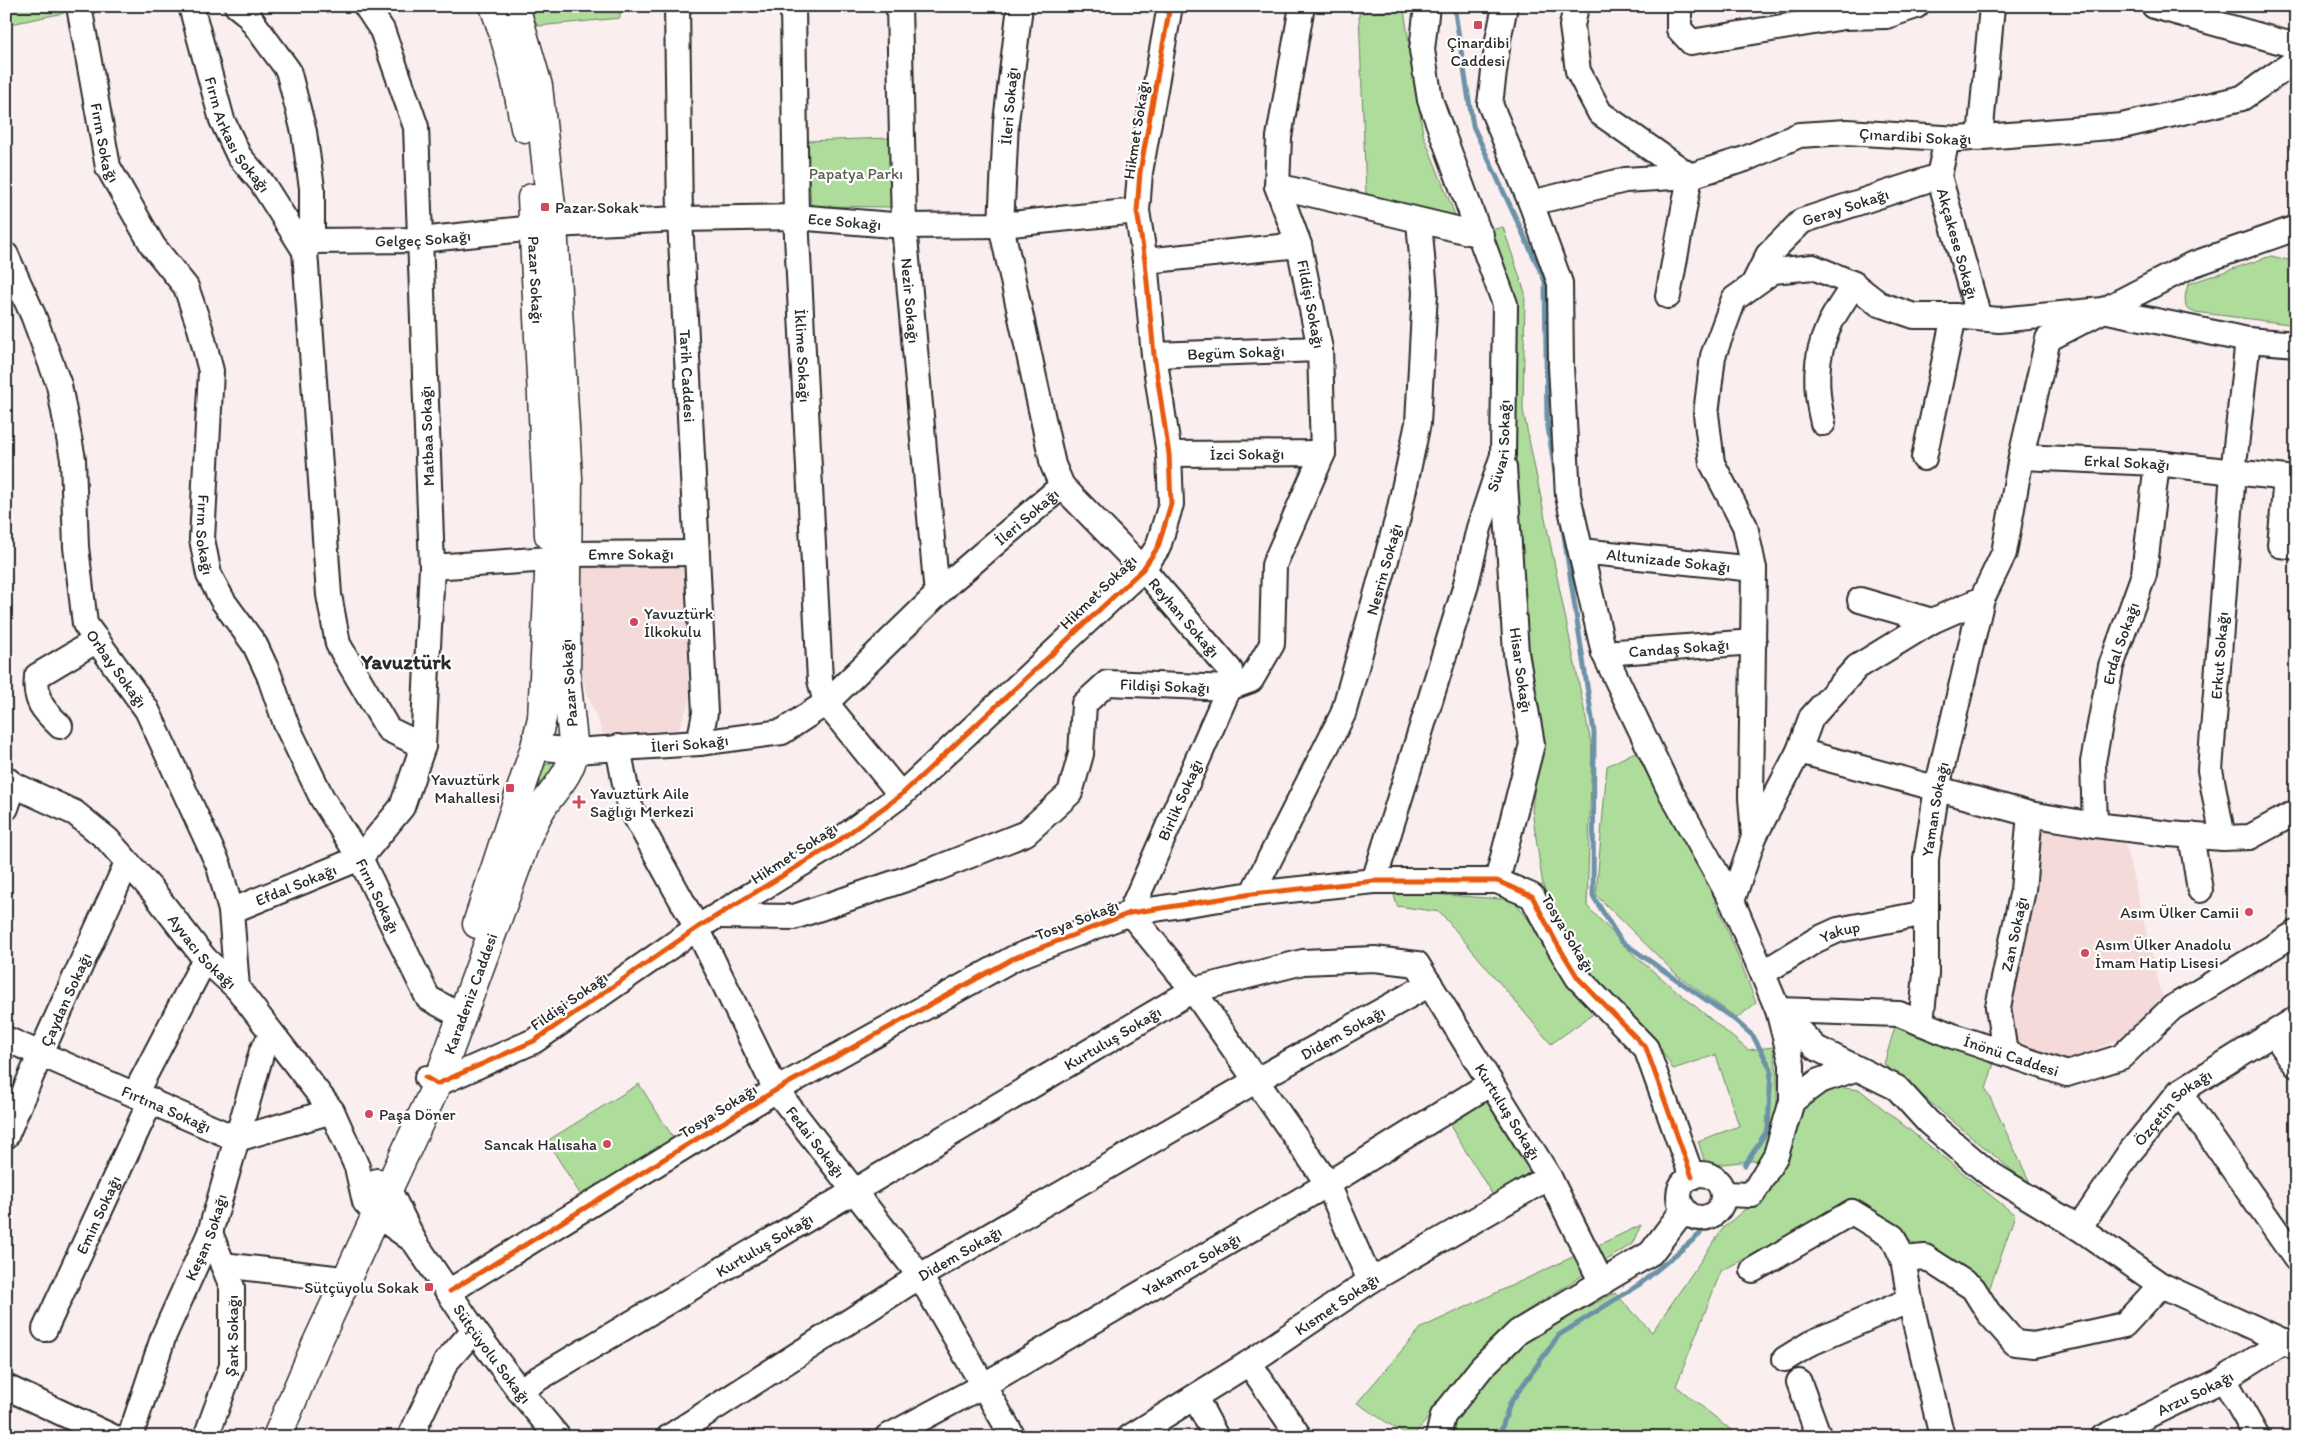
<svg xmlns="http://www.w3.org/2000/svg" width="2302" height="1443" font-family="Itim,sans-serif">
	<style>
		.built { fill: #f4dad9 }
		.green { fill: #aedc9b; stroke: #6c8463 }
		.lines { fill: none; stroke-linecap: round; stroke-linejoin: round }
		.stream { stroke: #6c92a7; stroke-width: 5 }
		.minor-casing { stroke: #2b2b2b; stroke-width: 28 }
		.major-casing { stroke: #2b2b2b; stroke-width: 31 }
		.minor { stroke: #fff; stroke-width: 24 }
		.major { stroke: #fff; stroke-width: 28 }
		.cycleway-casing { stroke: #fff; stroke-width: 8 }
		.cycleway { stroke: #e8590c; stroke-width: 5 }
		.poi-dot { fill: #d1495b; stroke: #fff; stroke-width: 2 }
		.labels { text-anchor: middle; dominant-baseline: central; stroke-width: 4.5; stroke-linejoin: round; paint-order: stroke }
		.poi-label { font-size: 16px; fill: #2b2b2b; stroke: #fff; text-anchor: start }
		.street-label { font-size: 16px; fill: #2b2b2b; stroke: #fff }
		.park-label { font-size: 16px; fill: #52604d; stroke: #fff }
		.district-label { font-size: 21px; font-weight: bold; fill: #2b2b2b; stroke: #fff }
	</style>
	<rect width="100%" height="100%" fill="#faeeee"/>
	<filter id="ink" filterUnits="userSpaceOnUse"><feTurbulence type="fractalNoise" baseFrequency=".02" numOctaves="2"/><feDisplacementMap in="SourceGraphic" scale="10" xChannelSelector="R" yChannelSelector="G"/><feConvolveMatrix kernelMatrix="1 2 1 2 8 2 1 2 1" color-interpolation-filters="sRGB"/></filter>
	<g filter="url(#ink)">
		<path class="built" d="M2296,274V325L2289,324Z
			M581,562H675L685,568L689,703L678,730L603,734L581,676Z
			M2042,829L2124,840L2162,996L2132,1033L2070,1061L2039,1057L2014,1042L2007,1003L2029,909Z"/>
		<path class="green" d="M6,6H64V13L6,25Z
			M528,6H620V18L538,26Z
			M1404,10L1423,134L1457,220L1366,194L1359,13Z
			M889,138L891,207L811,206L807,141Z
			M1503,227L1525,293L1523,410L1592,748L1587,906L1636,957L1748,1050L1773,1047L1777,1071V1125L1758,1160L1706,1166L1698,1141L1739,1126L1716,1055L1673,1069L1659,1046L1581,967L1543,886L1532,810L1540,739L1508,467L1516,297L1491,230Z
			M2271,256L2292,261L2294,275L2289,324L2195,312L2186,307L2185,297L2188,284Z
			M1641,749C1685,831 1724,915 1756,1003L1737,1018L1677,975L1596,895L1607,766Z
			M547,764L556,765L537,804L526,798L541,770Z
			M1393,891L1514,900L1596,1012L1551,1044L1440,912L1397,906Z
			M1896,1023L1994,1063L1986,1089L2032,1187L1884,1064Z
			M639,1084L674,1139L582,1197L547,1141Z
			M1837,1087L1860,1090L2015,1215L1988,1293L1852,1203L1721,1271L1676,1386L1740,1437H1446L1449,1421L1501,1361L1543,1330L1615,1293L1652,1332L1724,1227L1769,1189L1806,1102Z
			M1484,1093L1531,1171L1494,1197L1444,1116Z
			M1641,1225L1632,1244L1512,1320L1412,1437H1409L1357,1403L1421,1328Z"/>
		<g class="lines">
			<path class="stream" d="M1454,6L1473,126L1545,281L1547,420L1556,479
				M1562,522L1594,732L1593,896L1621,941L1735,1020L1753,1036L1771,1069L1768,1129L1745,1165
				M1499,1437L1510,1403L1559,1335L1640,1284L1699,1235L1703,1229"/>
			<defs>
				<g id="minor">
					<path id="s1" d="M79,6L108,167L153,246L186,287L200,328L211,371L202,539L209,575L223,601L255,645L269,675L286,724L322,798L360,858L428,998L463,1017"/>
					<path id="s2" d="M191,6L222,120L239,156L262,183L305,251"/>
					<path d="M237,6L247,14L288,70L304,132L312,188V241L305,251L329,595L338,644L388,729L423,746"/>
					<path id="s3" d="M677,6L680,219L705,713L699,743"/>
					<path id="s4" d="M793,6L796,217L820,680L826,703L901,795"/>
					<path id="s5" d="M899,6L904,226L937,595"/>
					<path id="s6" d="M1020,6L1006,122L1001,225L1053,465L1062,486L1143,569L1230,670L1229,688L1130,913L1193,990L1328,1184L1370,1281"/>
					<path d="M1505,6L1498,40L1490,104L1531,203L1560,283L1561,366L1568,496L1604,653L1669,789L1732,901L1778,1010L1792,1064V1101L1776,1155L1752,1195L1723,1194"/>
					<path d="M1576,6L1572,26L1578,71L1600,113L1690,176L1668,296"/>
					<path d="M1679,6V29L1691,42L1844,17L1886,16L1916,6"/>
					<path d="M2154,6L2296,46"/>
					<path d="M1980,138L1992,6"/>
					<path id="s7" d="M1947,139L1939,176L1979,318"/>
					<path d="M1277,186L1481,235"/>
					<path id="s8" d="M1531,203L1625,180L1690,176L1745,159L1799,135L1847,132L1959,139L2122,126L2242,98L2291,64L2296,63"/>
					<path id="s9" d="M553,225L680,219L796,217L904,226L1001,225L1137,211"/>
					<path id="s10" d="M312,241L420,240L534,228"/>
					<path id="s11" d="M6,255L33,315L59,385L73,459L76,547L85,624L147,710L219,866L231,911L237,988"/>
					<path d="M1145,261L1299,245"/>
					<path id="s12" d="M1754,283L1768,255L1802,221L1939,176"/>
					<path id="s13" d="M1154,355L1320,349"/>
					<path d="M1823,423C1815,390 1814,359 1828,328C1834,313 1846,298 1854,284"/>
					<path id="s14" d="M1169,454L1323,453"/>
					<path id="s15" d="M2021,457L2157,463L2286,478L2280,545L2296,547"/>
					<path d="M1924,458L1954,316"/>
					<path id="s16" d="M1581,551L1754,569"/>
					<path id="s17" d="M432,567L550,559L567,554L696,553"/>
					<path d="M1860,600L1932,621"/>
					<path id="s18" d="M1604,653L1754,642"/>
					<path d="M60,726C43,710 34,701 37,676L97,640"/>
					<path id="s19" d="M535,747L574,751L699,743L782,732L826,703L951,581L1062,486"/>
					<path id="s20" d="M618,747L629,805L697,928L776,1090L920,1276L1013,1437"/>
					<path d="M1799,751L2030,814L2095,825L2169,834L2223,838L2250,837L2296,812"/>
					<path id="s21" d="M6,779L14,785L75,813L107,839L152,890L205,959L237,988L332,1111L357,1167L365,1202L377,1215L414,1241"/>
					<path d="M6,808L14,785"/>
					<path id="s22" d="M2095,825L2093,762L2111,666L2144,574L2157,463"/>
					<path d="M2191,835L2200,890"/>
					<path d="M1754,837L1799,751L1811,718L1857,667L1932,621L1982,599L2004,553L2021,457L2048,339L2191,265L2296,228"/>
					<path id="s23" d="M2223,838L2210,770L2233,473L2248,340"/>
					<path id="s24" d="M1374,881L1465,588L1479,528L1503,455L1505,304L1430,100L1422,50L1427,6"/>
					<path d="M1497,881L1532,744L1516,653L1504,467"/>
					<path id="s25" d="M1252,894L1343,714L1398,517L1418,423L1425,292L1419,221"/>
					<path d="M1732,901L1754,837L1751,798L1754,569L1745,526L1712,463L1706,414L1713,356L1734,299L1773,271L1813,267L1852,283L1879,304L1914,316H1954L1999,320L2103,310L2248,340L2296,344"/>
					<path id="s26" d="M231,911L360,858L402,807L423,746L432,567L416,127L382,30L366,6"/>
					<path id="s27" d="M718,916L794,917L938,868L1026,833L1070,793L1081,754L1084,704L1107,683L1229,688L1251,680L1272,644L1274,565L1323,453L1320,349L1299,245L1277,186L1279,137L1302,6"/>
					<path id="s28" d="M1763,973L1816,940L1838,930L1926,913"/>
					<path id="s29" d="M1778,1010L1899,1014L1953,1036L2067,1074L2121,1057L2172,1008L2296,933"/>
					<path d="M1779,1011L1816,1048L1897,1088L1928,1122L1987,1172L2079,1228L2161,1285L2296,1347"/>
					<path id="s30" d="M1921,1023L1926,974V859L1937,788L1982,599"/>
					<path d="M2274,1034L2296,1065"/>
					<path id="s31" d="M6,1039L237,1139L332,1111"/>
					<path id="s32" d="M2005,1053L1998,1007L2023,890L2030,814"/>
					<path d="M427,1078L437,1084L534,1041L697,928L834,844L901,795L1143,569L1158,547L1171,504L1169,454L1154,355L1145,261L1137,211L1140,172L1170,6"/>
					<path d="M2179,1092L2296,1259"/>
					<path d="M135,1094L205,959"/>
					<path d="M1792,1101L1819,1081L1855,1069"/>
					<path id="s33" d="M6,1136L40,1055L127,863"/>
					<circle cx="1701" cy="1196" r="22"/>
					<path id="s34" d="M377,1181L389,1190L414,1241L474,1330L519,1390L558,1437"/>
					<path id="s35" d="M2079,1228L2130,1152L2179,1092L2296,1019"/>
					<path d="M223,1265L334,1278"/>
					<path d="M1753,1270L1852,1212L1893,1237L1903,1259L1925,1257L1973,1288L1988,1312L2015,1343L2034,1345L2124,1325L2161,1285"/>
					<path d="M450,1291L776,1090L1014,958L1130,913L1252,894L1374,881H1497L1532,896L1556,942L1578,978L1646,1048L1692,1177"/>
					<path d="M1910,1300L1942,1437"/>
					<path id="s36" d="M45,1329L151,1100"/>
					<path d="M1785,1359L1811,1343L1910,1300L1903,1259"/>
					<path d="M1249,1363L1298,1435"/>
					<path d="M2224,1379L2257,1437"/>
					<path d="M1799,1382L1819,1437"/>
					<path d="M6,1387L113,1437"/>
					<path id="s37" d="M519,1390L1193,990L1303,962L1374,959L1417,964L1549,1177L1602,1283"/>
					<path d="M1195,1397L1216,1437"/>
					<path id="s38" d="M130,1437L164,1335L210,1233L262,1051L272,1035"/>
					<path id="s39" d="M206,1437L232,1366V1287L210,1233"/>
					<path d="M410,1437L446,1362L474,1330"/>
					<path id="s40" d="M669,1437L920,1276L1257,1080L1430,984"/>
					<path id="s41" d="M887,1437L984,1385L1328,1184L1491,1083"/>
					<path id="s42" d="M1130,1437L1249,1363L1370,1281L1549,1177"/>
					<path d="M1438,1437L1443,1416L1482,1367L1518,1332L1651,1253L1684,1209"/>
					<path id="s43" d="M2103,1437L2224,1379L2284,1341"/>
				</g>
				<g id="major">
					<path d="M494,6C509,46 518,86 525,128"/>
					<path id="s44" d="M532,198L549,535"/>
					<path d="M477,924L535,747L542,718L549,575"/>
					<path id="s45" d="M277,1437L315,1347L437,1084L528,835C533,824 538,813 545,803C557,786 571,773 574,751L566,676L568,478L553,225L538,86L515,6"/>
				</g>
			</defs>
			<use href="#minor" class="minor-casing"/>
			<use href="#major" class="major-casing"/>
			<use href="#minor" class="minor"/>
			<use href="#major" class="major"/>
			<defs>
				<path id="cycleway" d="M425,1077L437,1084L534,1041L697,928L834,844L901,795L1143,569L1158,547L1171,504L1169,454L1154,355L1145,261L1137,211L1140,172L1170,6
					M450,1291L776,1090L1014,958L1130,913L1252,894L1374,881H1497L1532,896L1556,942L1578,978L1646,1048L1692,1177"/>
			</defs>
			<use href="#cycleway" class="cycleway-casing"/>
			<use href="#cycleway" class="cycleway"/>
		</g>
	</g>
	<g class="poi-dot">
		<rect x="1473" y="20" width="10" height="10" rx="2.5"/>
		<rect x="540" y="202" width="10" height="10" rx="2.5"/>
		<circle cx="634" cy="622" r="5"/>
		<rect x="505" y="783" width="10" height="10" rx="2.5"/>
		<path d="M576.5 794.5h5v5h5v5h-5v5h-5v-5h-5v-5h5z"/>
		<circle cx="2249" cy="912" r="5"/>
		<circle cx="2085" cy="953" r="5"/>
		<circle cx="369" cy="1114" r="5"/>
		<circle cx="607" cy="1144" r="5"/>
		<rect x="424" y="1282" width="10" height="10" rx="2.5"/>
	</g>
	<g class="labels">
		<g class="poi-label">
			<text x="1478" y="42" text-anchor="middle">Çinardibi<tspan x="1478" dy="18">Caddesi</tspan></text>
			<text x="555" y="207">Pazar Sokak</text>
			<text x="644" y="613">Yavuztürk<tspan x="644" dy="18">İlkokulu</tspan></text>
			<text x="500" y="779" text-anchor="end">Yavuztürk<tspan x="500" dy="18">Mahallesi</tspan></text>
			<text x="590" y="793">Yavuztürk Aile<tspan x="590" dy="18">Sağlığı Merkezi</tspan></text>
			<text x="2239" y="912" text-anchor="end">Asım Ülker Camii</text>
			<text x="2095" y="944">Asım Ülker Anadolu<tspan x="2095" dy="18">İmam Hatip Lisesi</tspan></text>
			<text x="379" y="1114">Paşa Döner</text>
			<text x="597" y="1144" text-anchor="end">Sancak Halısaha</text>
			<text x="419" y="1287" text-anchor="end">Sütçüyolu Sokak</text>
		</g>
		<g class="street-label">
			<text transform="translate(1009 106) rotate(-85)">İleri Sokağı</text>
			<text transform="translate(1136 130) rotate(-81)">Hikmet Sokağı</text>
			<text stroke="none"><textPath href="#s2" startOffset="138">Fırın Arkası Sokağı</textPath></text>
			<text stroke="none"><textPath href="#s8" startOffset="395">Çınardibi Sokağı</textPath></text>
			<text stroke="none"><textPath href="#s1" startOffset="139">Fırın Sokağı</textPath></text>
			<text stroke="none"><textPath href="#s12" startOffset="125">Geray Sokağı</textPath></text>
			<text stroke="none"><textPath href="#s9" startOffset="292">Ece Sokağı</textPath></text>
			<text stroke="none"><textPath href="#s10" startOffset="111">Gelgeç Sokağı</textPath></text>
			<text stroke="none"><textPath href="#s7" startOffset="108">Akçakese Sokağı</textPath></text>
			<text stroke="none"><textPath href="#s44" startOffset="82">Pazar Sokağı</textPath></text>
			<text stroke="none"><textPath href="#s5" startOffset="295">Nezir Sokağı</textPath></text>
			<text transform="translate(1311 304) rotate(79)">Fildişi Sokağı</text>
			<text stroke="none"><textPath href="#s13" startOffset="82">Begüm Sokağı</textPath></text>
			<text stroke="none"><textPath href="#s4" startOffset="350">İklime Sokağı</textPath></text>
			<text stroke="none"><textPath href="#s3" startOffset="370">Tarih Caddesi</textPath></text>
			<text transform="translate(427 436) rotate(-92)">Matbaa Sokağı</text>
			<text stroke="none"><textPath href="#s24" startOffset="454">Süvari Sokağı</textPath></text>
			<text stroke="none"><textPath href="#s14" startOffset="78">İzci Sokağı</textPath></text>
			<text stroke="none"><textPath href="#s15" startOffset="106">Erkal Sokağı</textPath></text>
			<text stroke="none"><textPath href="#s19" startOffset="575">İleri Sokağı</textPath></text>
			<text stroke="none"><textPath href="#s1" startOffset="559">Fırın Sokağı</textPath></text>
			<text stroke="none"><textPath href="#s17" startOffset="200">Emre Sokağı</textPath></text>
			<text stroke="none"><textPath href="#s16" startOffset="88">Altunizade Sokağı</textPath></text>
			<text stroke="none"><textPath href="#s25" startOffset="352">Nesrin Sokağı</textPath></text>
			<text transform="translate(1098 592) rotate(-44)">Hikmet Sokağı</text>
			<text stroke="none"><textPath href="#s6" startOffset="668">Reyhan Sokağı</textPath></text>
			<text stroke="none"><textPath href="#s22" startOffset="185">Erdal Sokağı</textPath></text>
			<text stroke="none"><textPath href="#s18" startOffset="75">Candaş Sokağı</textPath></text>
			<text stroke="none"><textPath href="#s23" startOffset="184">Erkut Sokağı</textPath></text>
			<text stroke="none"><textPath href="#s11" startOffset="436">Orbay Sokağı</textPath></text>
			<text transform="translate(1521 670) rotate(82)">Hisar Sokağı</text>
			<text transform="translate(569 683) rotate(-94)">Pazar Sokağı</text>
			<text stroke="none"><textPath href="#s27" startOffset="562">Fildişi Sokağı</textPath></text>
			<text stroke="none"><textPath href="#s19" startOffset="155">İleri Sokağı</textPath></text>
			<text transform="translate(1180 800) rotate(-66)">Birlik Sokağı</text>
			<text stroke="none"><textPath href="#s30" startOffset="215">Yaman Sokağı</textPath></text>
			<text transform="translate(794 853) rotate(-33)">Hikmet Sokağı</text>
			<text stroke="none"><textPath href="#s26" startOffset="70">Efdal Sokağı</textPath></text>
			<text stroke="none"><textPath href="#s1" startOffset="964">Fırın Sokağı</textPath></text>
			<text transform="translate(1077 920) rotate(-21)">Tosya Sokağı</text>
			<text transform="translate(1568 933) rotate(59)">Tosya Sokağı</text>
			<text stroke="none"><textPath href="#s28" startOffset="88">Yakup</textPath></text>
			<text stroke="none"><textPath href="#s32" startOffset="121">Zan Sokağı</textPath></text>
			<text stroke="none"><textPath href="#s21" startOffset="266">Ayvacı Sokağı</textPath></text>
			<text stroke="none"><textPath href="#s45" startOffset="484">Karadeniz Caddesi</textPath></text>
			<text stroke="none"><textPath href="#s33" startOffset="149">Çaydan Sokağı</textPath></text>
			<text transform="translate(569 1001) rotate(-35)">Fildişi Sokağı</text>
			<text stroke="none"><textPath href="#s40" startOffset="786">Didem Sokağı</textPath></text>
			<text stroke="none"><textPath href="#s37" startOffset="690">Kurtuluş Sokağı</textPath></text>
			<text stroke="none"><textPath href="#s29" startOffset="241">İnönü Caddesi</textPath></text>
			<text stroke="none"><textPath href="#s31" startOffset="175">Fırtına Sokağı</textPath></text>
			<text stroke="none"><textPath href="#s35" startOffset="154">Özçetin Sokağı</textPath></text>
			<text transform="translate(718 1111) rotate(-32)">Tosya Sokağı</text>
			<text stroke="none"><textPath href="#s37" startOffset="1185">Kurtuluş Sokağı</textPath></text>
			<text stroke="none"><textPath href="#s20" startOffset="445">Fedai Sokağı</textPath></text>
			<text stroke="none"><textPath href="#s36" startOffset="126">Emin Sokağı</textPath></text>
			<text stroke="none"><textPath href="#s38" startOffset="214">Keşan Sokağı</textPath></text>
			<text stroke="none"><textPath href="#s37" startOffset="285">Kurtuluş Sokağı</textPath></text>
			<text stroke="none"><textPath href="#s40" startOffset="344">Didem Sokağı</textPath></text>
			<text stroke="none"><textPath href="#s41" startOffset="350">Yakamoz Sokağı</textPath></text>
			<text stroke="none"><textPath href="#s42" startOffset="246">Kısmet Sokağı</textPath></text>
			<text stroke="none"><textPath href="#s39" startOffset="106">Şark Sokağı</textPath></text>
			<text stroke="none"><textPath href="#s34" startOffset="209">Sütçüyolu Sokağı</textPath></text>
			<text stroke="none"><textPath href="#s43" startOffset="102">Arzu Sokağı</textPath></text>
		</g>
		<g class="park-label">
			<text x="856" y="173">Papatya Parkı</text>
		</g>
		<g class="district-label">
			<text x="406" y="661">Yavuztürk</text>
		</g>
	</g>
	<rect width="2302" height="1443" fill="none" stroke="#fff" stroke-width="25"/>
	<rect x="12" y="12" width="2277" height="1418" fill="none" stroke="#2b2b2b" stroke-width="2" filter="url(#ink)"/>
</svg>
